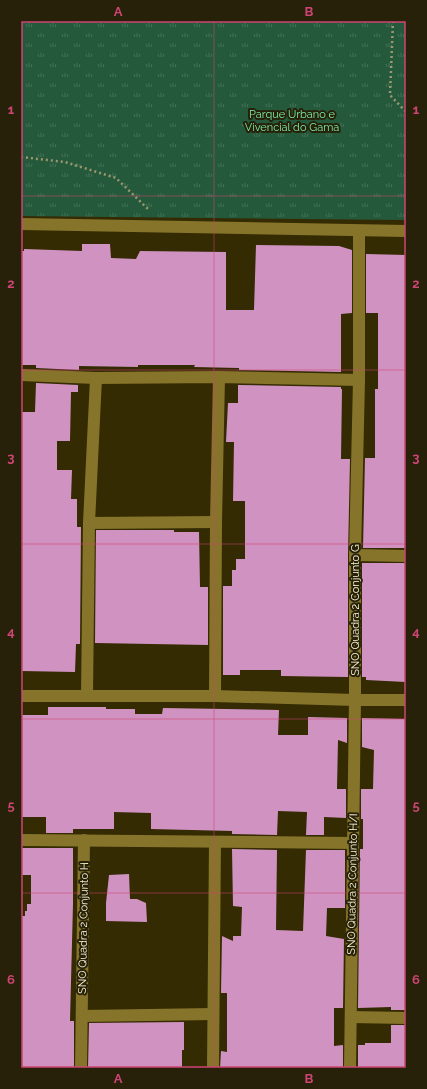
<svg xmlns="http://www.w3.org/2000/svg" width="427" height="1089" font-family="Raleway,sans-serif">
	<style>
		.park { fill: url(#park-tufts) }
		.building { fill: #d093c1 }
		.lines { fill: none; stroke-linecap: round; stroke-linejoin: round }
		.path { stroke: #9f9770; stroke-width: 2.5; stroke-dasharray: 2 3; stroke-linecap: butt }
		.minor { stroke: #86742a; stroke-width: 12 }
		.grid { fill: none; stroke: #ce4473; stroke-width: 1; stroke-opacity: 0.55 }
		.labels { text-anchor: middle; stroke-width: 4; stroke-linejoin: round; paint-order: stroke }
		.park-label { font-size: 11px; fill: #7bf0ab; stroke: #27210a }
		.street-label { font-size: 11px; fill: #fef6d2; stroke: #27210a }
		.neatline { fill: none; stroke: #ce4473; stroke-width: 1.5 }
		.grid-label { font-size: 13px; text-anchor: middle; font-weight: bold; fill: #ce4473 }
	</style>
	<defs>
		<pattern id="park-tufts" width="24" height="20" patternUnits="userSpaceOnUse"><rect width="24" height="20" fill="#245a3b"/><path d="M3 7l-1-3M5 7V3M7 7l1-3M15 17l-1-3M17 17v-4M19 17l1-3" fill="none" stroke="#457256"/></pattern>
	</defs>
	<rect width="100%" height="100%" fill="#342b02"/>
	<!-- park -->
	<polygon class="park" points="21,21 406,21 406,220 21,216"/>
	<!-- building -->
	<g class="building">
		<polygon points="82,244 110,244 111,258 136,259 140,251 226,252 226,310 254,310 256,245 339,246 352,250 352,313 341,314 341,372 239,370 239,368 194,367 195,365 138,365 138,367 79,366 79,370 36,368 36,365 21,365 21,251 24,251 24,249 82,251"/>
		<polygon points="366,254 406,255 406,548 363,548 365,458 375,458 375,389 378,389 378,313 366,313"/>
		<polygon points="36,383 78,385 78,392 71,392 70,441 57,441 57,470 72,470 71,499 77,499 77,527 81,527 80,644 76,644 75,672 21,671 21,412 35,412"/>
		<polygon points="238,385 341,387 341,389 342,389 341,459 350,459 348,555 348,677 281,676 281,670 240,670 240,675 223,675 223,586 232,586 232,570 236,570 236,559 245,559 245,501 233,501 234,442 226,442 228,403 238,403"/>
		<polygon points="96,530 174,530 174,532 199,532 200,587 208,587 208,645 95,643"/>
		<polygon points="362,563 406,563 406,682 366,680 366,677 362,677"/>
		<polygon points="48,707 106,707 106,709 135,709 135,714 162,714 163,708 279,710 278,735 308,735 308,717 347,718 347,743 338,740 337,789 346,789 346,818 324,817 324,835 306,835 307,812 278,811 277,835 232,834 232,831 151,829 151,813 114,812 114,829 73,829 73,833 46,833 46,817 21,817 21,715 48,715"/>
		<polygon points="362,718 406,719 405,1010 391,1010 391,1007 358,1008 360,849 363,849 363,819 361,819 361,789 373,789 374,750 362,747"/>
		<polygon points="21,848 73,848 73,904 70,1021 74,1021 74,1068 21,1068 21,916 25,916 25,911 27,911 27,904 31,904 31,875 21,875"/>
		<polygon points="232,849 277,850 276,930 303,931 306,850 345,850 345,908 327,908 326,936 344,939 343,1008 334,1008 334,1046 343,1045 343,1068 220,1068 221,1051 227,1052 227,993 221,993 222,936 233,941 233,936 241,936 242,907 233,906"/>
		<polygon points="129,874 130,899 137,899 146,903 147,922 106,921 106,903 109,875"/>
		<polygon points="184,1022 184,1050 182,1050 182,1068 88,1068 89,1023"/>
		<polygon points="391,1025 406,1025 406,1068 358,1068 358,1045 365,1045 365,1043 391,1043"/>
	</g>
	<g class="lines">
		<!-- path -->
		<g class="path">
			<polyline points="393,21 390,95 406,112"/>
			<polyline points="21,157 65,162 116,178 149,210"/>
		</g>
		<!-- minor -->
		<g class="minor">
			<polyline points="21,224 406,231"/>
			<polyline points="21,375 96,378 219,377 359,380"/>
			<polyline points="89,523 216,522"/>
			<polyline points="355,555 406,556"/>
			<polyline points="21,696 215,696 355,700 406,700"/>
			<polyline points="87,696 89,523 96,378"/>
			<polyline points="215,696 216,522 219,377"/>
			<polyline points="21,840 353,843"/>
			<polyline points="82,1016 213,1014"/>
			<polyline points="351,1017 406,1018"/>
			<polyline points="81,1068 84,840"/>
			<polyline points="213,1068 215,842"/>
			<polyline points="350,1068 355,700 355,555 359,380 359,231"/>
		</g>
	</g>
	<!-- grid -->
	<path class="grid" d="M214 21V1068M21 196H406M21 370H406M21 544H406M21 719H406M21 893H406"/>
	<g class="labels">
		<!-- park labels -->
		<g class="park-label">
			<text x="292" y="118">Parque Urbano e<tspan x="292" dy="13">Vivencial do Gama</tspan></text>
		</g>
		<!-- street labels -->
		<g class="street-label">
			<text transform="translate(355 610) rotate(-90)" y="4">SNO Quadra 2 Conjunto G</text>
			<text transform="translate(352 884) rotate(-89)" y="4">SNO Quadra 2 Conjunto H/I</text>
			<text transform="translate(83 928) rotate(-89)" y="4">SNO Quadra 2 Conjunto H</text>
		</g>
	</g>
	<!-- border -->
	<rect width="427" height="1089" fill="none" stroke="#27210a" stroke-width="44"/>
	<rect x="22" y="22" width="383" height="1045" class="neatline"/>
	<g class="grid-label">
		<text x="118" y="16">A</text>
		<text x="309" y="16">B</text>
		<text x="11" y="114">1</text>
		<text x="416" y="114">1</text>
		<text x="11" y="288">2</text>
		<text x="416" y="288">2</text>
		<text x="11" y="462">3</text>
		<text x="416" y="462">3</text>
		<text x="11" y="636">4</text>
		<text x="416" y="636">4</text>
		<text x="11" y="810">5</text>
		<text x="416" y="810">5</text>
		<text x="11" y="984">6</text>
		<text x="416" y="984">6</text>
		<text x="118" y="1083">A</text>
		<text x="309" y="1083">B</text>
	</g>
</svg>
